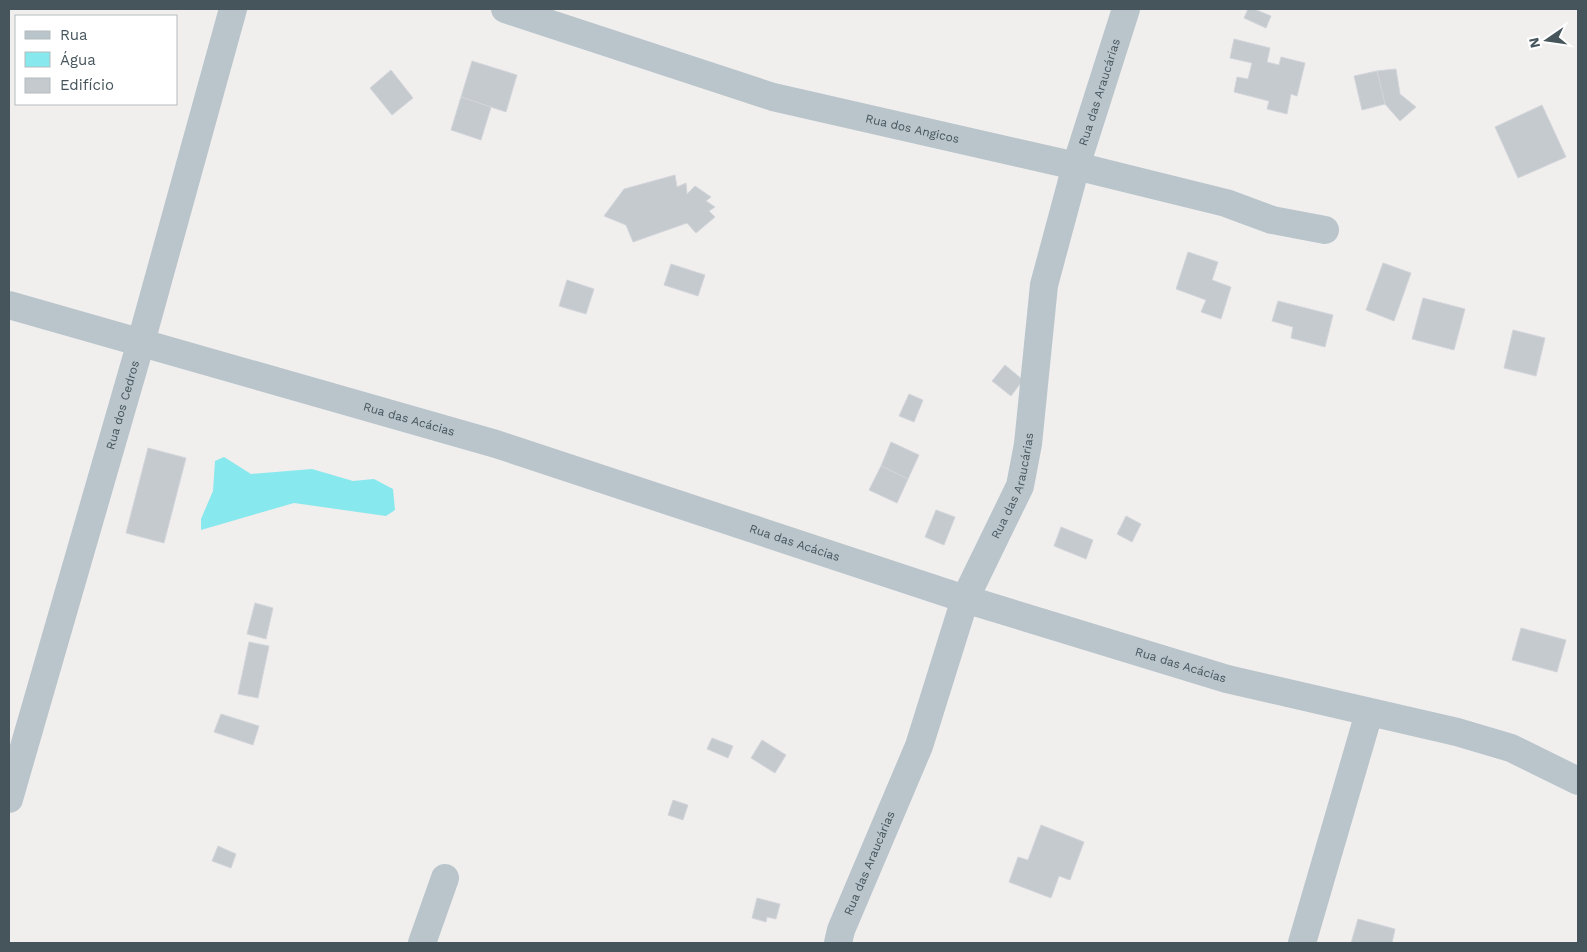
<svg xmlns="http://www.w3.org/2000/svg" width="1587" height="952" font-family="'Work Sans',sans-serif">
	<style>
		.water { fill: #87e8ed }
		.building { fill: #c5cace; stroke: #d2d5da }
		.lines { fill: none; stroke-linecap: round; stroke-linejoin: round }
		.minor { stroke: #b9c5cb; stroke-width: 28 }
		.labels { text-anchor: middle; stroke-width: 4; stroke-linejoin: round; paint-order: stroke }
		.street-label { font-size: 12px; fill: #46555c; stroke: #fff }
	</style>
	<rect width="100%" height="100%" fill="#f1eeee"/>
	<!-- water -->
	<polygon class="water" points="224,457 251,474 312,469 353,481 374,479 393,489 395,510 386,516 294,503 201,530 201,519 213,491 215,461"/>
	<!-- building -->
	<g class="building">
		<polygon points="1248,9 1254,9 1271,16 1266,28 1244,18"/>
		<polygon points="1234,39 1270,48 1267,62 1279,65 1281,57 1305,63 1297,96 1291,94 1287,114 1267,109 1269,101 1234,92 1237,77 1248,79 1252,63 1230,58"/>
		<polygon points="472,61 517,75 506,112 461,97"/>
		<polygon points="1396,69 1400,94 1416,107 1400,121 1385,104 1377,71"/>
		<polygon points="391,70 413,98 392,115 370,88"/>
		<polygon points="1377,71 1385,104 1362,110 1354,76"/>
		<polygon points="461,97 491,107 481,140 451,130"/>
		<polygon points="1542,105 1566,157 1518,178 1495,127"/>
		<polygon points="675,175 677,187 686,183 687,194 695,186 711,197 706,201 715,207 709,211 715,217 696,233 687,223 633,242 626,225 604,216 624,189"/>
		<polygon points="1188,252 1218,262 1212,280 1231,287 1221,319 1201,312 1206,300 1176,289"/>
		<polygon points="1383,263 1411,273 1394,321 1366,310"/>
		<polygon points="671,264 705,275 698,296 664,285"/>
		<polygon points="567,280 594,289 586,314 559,306"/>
		<polygon points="1423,298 1465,309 1454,350 1412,339"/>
		<polygon points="1278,301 1333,315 1325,347 1291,338 1293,327 1272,321"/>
		<polygon points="1513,330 1545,338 1536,376 1504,368"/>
		<polygon points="1005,365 1023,380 1011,396 992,381"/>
		<polygon points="909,394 923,400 914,422 899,416"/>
		<polygon points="891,442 919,455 908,479 881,466"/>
		<polygon points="148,448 186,458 164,543 126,533"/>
		<polygon points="881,466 908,479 897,503 869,490"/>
		<polygon points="936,510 955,517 944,545 925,537"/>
		<polygon points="1126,516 1141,524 1132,542 1117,534"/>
		<polygon points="1061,527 1093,540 1086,559 1054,546"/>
		<polygon points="255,603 273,608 266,639 247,634"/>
		<polygon points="1521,628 1566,640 1557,672 1512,660"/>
		<polygon points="249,642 269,646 258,698 238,694"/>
		<polygon points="221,714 259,726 253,745 214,732"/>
		<polygon points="712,738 733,746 728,758 707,749"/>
		<polygon points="762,740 786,755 775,773 751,758"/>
		<polygon points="673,800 688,805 683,820 668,815"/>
		<polygon points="1041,825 1084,842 1070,880 1059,876 1051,898 1009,882 1018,857 1028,860"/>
		<polygon points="218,846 236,854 231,868 212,861"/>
		<polygon points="757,898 780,904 776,919 767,917 766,922 752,918"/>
		<polygon points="1358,919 1395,929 1392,943 1351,943"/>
	</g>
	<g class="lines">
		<!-- minor -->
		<g class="minor">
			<path id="s1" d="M505 9 773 97 1076 166 1226 203 1272 220 1325 230"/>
			<path id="s2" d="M9 305 496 444 965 599 1227 679 1457 732 1511 748 1578 781"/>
			<path id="s3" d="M9 799 141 342 233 9"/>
			<polyline points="422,943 445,878"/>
			<path id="s4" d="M838 943 841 930 919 746 965 599 1020 486 1028 444 1044 285 1076 166 1126 9"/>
			<polyline points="1302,943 1369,713"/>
		</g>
	</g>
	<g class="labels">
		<!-- street labels -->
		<g class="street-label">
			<text dy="4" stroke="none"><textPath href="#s4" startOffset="896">Rua das Araucárias</textPath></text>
			<text dy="4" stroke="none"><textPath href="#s1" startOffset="425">Rua dos Angicos</textPath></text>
			<text dy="4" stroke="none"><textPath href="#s3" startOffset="410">Rua dos Cedros</textPath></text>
			<text dy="4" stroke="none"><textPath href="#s2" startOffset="416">Rua das Acácias</textPath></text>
			<text dy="4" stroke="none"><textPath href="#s4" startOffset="491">Rua das Araucárias</textPath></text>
			<text dy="4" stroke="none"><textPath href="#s2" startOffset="821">Rua das Acácias</textPath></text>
			<text dy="4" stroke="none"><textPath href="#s2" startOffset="1226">Rua das Acácias</textPath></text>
			<text dy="4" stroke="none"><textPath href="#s4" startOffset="86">Rua das Araucárias</textPath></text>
		</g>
	</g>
	<!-- border -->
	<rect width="1587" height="952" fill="none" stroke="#46555c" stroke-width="20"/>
	<!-- legend -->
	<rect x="15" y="15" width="162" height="90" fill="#ffffff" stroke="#b5bbbe"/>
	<rect x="25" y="31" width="25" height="8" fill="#b9c5cb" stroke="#b5bbbe"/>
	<text x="60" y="40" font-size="15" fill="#46555c">Rua</text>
	<rect x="25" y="52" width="25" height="15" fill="#87e8ed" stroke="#b5bbbe"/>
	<text x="60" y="65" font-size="15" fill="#46555c">Água</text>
	<rect x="25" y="78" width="25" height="15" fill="#c5cace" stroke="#b5bbbe"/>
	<text x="60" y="90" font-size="15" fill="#46555c">Edifício</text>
	<!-- north arrow -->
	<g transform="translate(1547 40) rotate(257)" stroke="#ffffff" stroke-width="4" paint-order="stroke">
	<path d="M0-4L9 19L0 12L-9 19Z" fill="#46555c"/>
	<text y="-8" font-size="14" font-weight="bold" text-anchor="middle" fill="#46555c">N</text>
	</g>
</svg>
